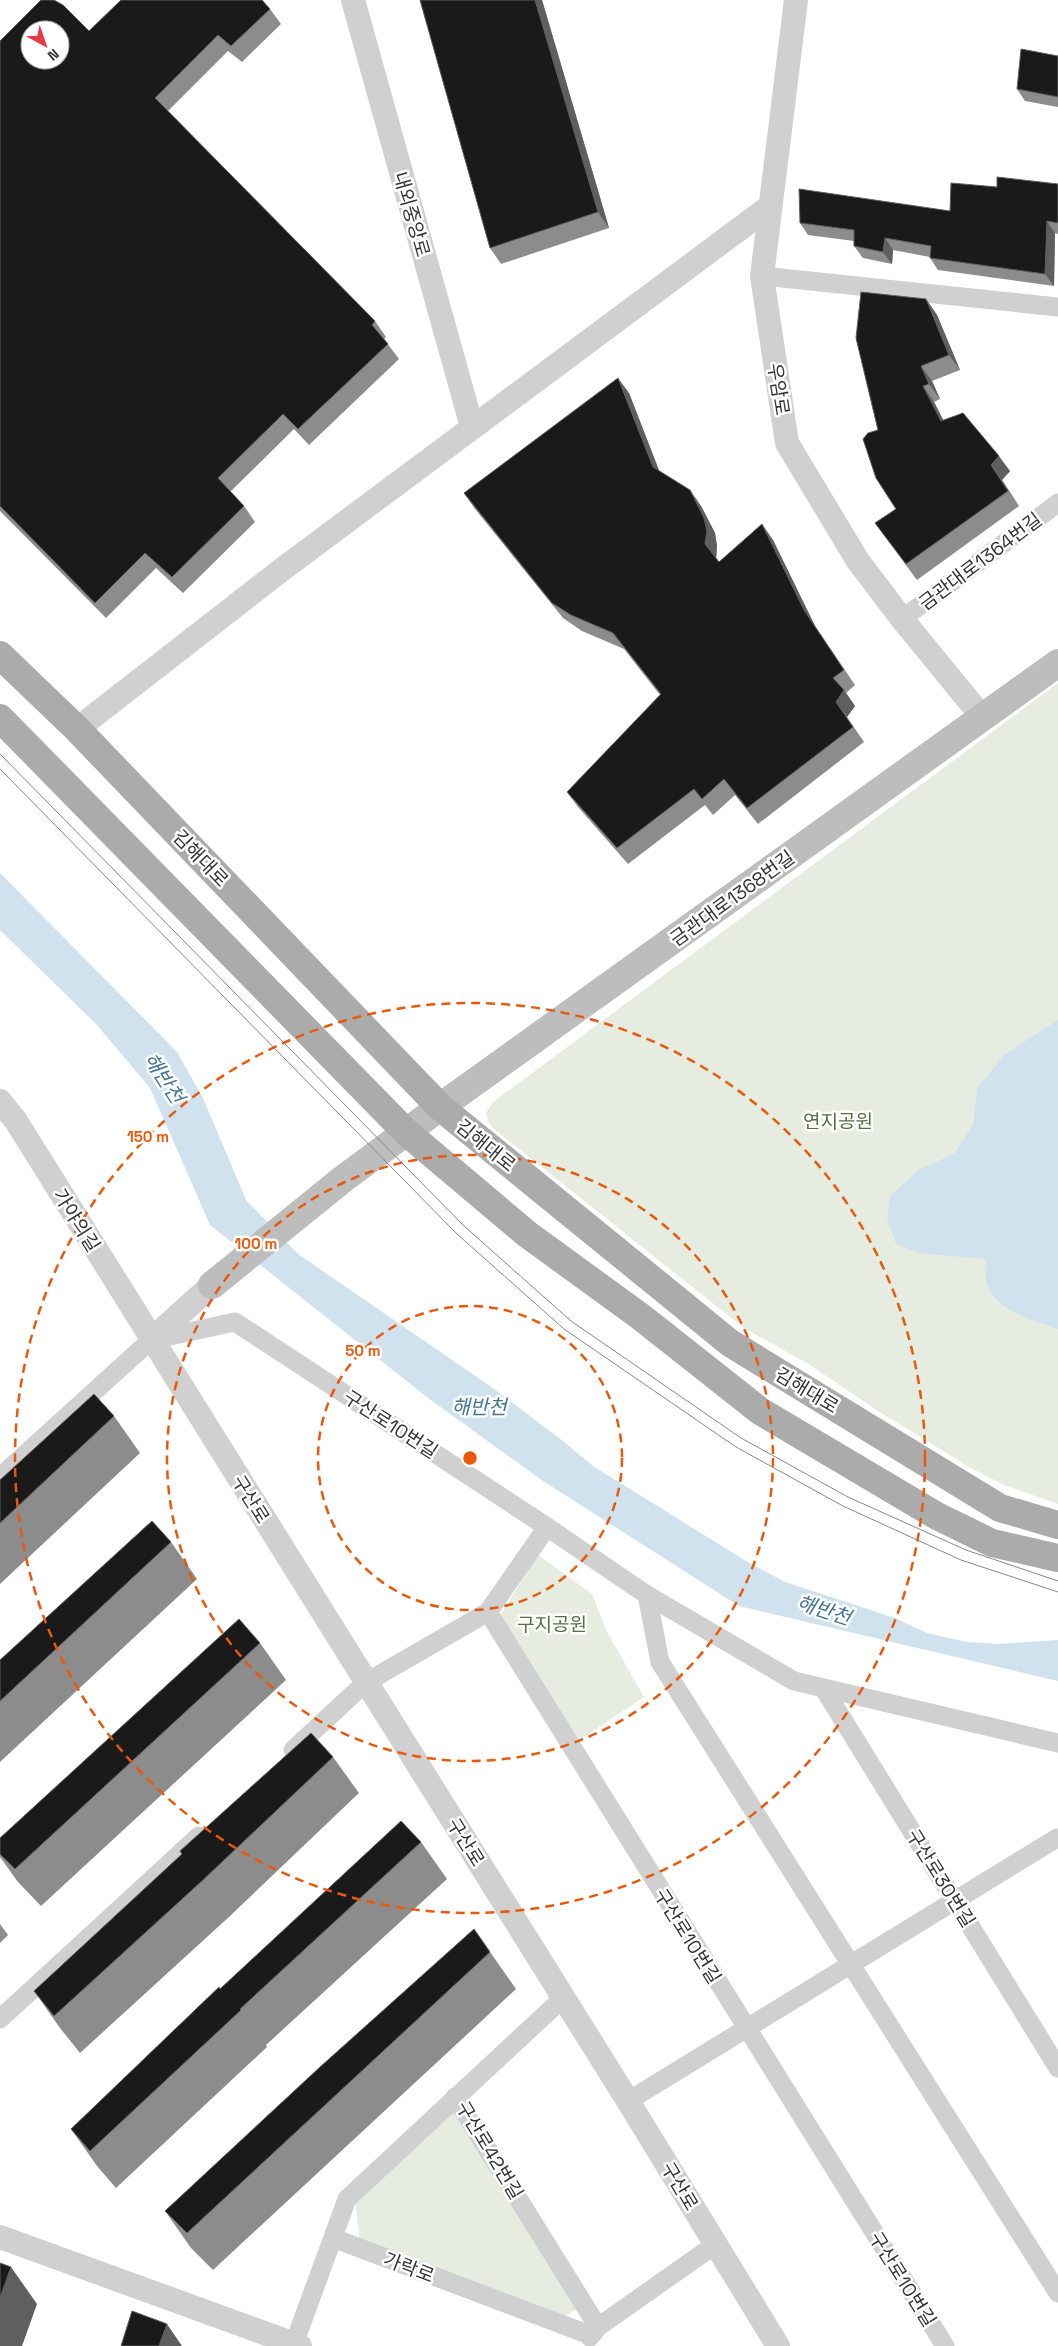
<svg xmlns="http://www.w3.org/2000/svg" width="1058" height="2346" font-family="'Space Grotesk','Noto Sans KR',sans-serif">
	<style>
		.green { fill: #e6ecdf }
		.water { fill: #cfe2ee }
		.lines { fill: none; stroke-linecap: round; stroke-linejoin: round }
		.minor { stroke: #d0d0d0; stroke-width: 19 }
		.tertiary { stroke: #d0d0d0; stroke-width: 24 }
		.secondary { stroke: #bdbdbd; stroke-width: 28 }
		.primary { stroke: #ababab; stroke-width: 28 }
		.tram { stroke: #888; stroke-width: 1 }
		.wall { fill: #8c8c8c }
		.shaded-wall { fill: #5f5f5f }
		.building { fill: #1a1a1a; stroke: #5f5f5f; fill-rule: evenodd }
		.ring { fill: none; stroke: #e8590c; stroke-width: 2.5; stroke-dasharray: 9 6 }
		.labels { text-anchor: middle; stroke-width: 5; stroke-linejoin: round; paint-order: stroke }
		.street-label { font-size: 19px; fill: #333; stroke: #fff }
		.park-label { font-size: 19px; fill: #56703f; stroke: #fff }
		.water-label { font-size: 20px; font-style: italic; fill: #3f7597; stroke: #fff }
		.centre { fill: #e8590c; stroke: #fff; stroke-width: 2.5 }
		.ring-label { font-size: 15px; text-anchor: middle; font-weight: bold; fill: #e8590c; stroke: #fff; stroke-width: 5; stroke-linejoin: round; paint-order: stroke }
	</style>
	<rect width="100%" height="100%" fill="#fff"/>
	<!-- green -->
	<g class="green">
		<polygon points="1058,683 1058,1504 1004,1485 969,1467 878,1411 810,1365 744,1328 495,1130 489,1123 486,1113 493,1102"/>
		<polygon points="538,1555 592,1594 607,1632 644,1697 578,1741 504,1640 501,1614"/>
		<polygon points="453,2109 581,2307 561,2318 360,2242 355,2200"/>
	</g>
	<!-- water -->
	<g class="water">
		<polygon points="0,873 177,1052 203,1098 246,1200 298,1254 490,1386 563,1441 593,1466 746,1561 785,1582 895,1618 927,1633 967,1642 998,1644 1058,1640 1058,1681 739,1606 543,1481 428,1398 210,1225 150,1088 96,1024 0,930"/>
		<path d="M1058 1020V1329C1034 1321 989 1309 986 1278 985 1272 986 1265 986 1259L918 1253 896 1244 887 1218 890 1196 920 1169 954 1154 973 1125 977 1089 1004 1055Z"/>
	</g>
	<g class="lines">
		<!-- minor -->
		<g class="minor">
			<polyline points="762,276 1058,307"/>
			<polyline points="902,619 1058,503"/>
			<polyline points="0,1477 151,1340 235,1322 547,1527 647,1595 794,1681 1058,1743"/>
			<polyline points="647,1595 660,1662 1058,2293"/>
			<polyline points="488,1612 945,2346"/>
			<polyline points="824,1689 1058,2068"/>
			<polyline points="293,1750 365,1683 488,1612 547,1527"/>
			<polyline points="0,2019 199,1836"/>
			<polyline points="455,2097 598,2327"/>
			<polyline points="628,2101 1057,1838"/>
			<polyline points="333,2238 590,2335"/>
			<polyline points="590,2337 598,2327 716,2244"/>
			<polyline points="294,2344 347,2199 563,1998"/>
		</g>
		<!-- tertiary -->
		<g class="tertiary">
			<polyline points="353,0 472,427"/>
			<polyline points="796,0 762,276 787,443 858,561 902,619 983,718"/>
			<polyline points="77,729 284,568 769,207"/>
			<polyline points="0,1101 16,1121 628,2101 778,2346"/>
			<polyline points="151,1340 212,1285"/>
			<polyline points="0,2237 300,2346"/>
		</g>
		<!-- secondary -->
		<polyline class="secondary" points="212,1285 343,1179 440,1107 1058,663"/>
		<!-- primary -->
		<g class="primary">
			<polyline points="0,655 77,729 440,1107 730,1343 1000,1508 1058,1525"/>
			<polyline points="0,718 406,1132 527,1234 641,1317 760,1411 937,1516 992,1543 1058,1558"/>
		</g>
		<!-- tram -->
		<g class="tram">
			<polyline points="0,754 464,1226 571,1321 741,1438 848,1497 966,1550 1058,1581"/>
			<polyline points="0,769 457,1234 564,1329 736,1447 843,1506 961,1560 1058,1592"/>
		</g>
	</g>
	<!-- wall -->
	<g class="wall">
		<polygon points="420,0 542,0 609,228 501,264 490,248"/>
		<polygon points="270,9 281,24 242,62 228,51 168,111 375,321 386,337 384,339 399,359 309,445 294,429 230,492 244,506 255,522 183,593 156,568 106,618 0,511 0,41 89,31"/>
		<polygon points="1058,56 1058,107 1025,101 1017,89"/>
		<polygon points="1058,184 1058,234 1055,233 1054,286 938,270 930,258 930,257 893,250 892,264 863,258 854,246 854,241 808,235 800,223 950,211 997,187"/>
		<polygon points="926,299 937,315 960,370 932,381 940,399 934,402 943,420 1010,471 1002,480 1019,506 917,580 875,523 896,509 878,430"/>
		<polygon points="629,393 659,471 701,506 715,533 717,546 716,559 719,562 773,540 815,626 855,685 846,693 855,706 847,717 864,742 758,824 735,795 713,815 705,805 628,864 578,807 567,792 660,695 624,649 582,631 563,618 475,509 464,493"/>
		<polygon points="114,1416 140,1453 0,1584 0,1480"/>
		<polygon points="171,1542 197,1579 0,1762 0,1660"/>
		<polygon points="260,1643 286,1680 41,1906 18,1882 0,1857 0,1838"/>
		<polygon points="333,1757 359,1793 230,1916 80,2053 60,2028 34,1991"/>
		<polygon points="421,1842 447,1879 266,2045 267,2047 116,2188 97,2166 71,2129 220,1989"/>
		<polygon points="0,1924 8,1935 0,1943"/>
		<polygon points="474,1929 516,1989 213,2270 191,2248 165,2211"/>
	</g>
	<!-- shaded-wall -->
	<g class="shaded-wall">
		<polygon points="535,0 542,0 609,228 598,212"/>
		<polygon points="1047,221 1055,233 1054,286 1045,274"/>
		<polygon points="885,238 893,250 892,264 883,252"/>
		<polygon points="926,299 937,315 960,370 949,355"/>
		<polygon points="921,366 932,381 940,399 929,384"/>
		<polygon points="618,378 629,393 664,483 653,467"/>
		<polygon points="923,386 934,402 952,437 941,421"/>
		<polygon points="999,456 1010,471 1002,480 1019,506 991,465"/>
		<polygon points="690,490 701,506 715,533 717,546 716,560 705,544"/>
		<polygon points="762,524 773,540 815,626 855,685 804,610"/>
		<polygon points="844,690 855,706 847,717 836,702"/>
		<polygon points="11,2267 37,2304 22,2346 0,2346 0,2298"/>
		<polygon points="167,2324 182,2346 159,2346"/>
	</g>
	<!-- building -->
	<g class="building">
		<path d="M41 0H54L63 5 89 31 121 0H262L270 9 231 46 218 35 155 98 375 321 372 325 388 344 298 429 283 414 218 478 244 506 172 577 145 553 95 603 0 506V41ZM30 30H60V60H30Z"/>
		<polygon points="420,0 535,0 598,212 490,248"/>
		<polygon points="1021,49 1058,56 1058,97 1017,89"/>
		<polygon points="997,177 1058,184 1058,223 1047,221 1045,274 930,258 931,246 885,238 883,252 854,246 854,230 800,223 799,189 950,211 951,183 997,187"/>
		<polygon points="861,292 926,299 949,355 921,366 929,384 923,386 941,421 963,413 999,456 991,465 1008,491 906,564 875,523 896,509 876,478 863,439 868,433 878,430 856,338"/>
		<polygon points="618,378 653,467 690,490 704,518 707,531 705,544 719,562 762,524 804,610 844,670 833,678 844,690 836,702 853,727 747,808 724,779 702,799 694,789 617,848 567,792 661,694 613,633 571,615 552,603 464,493"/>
		<polygon points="94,1394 114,1416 0,1523 0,1480"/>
		<polygon points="152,1521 171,1542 0,1701 0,1660"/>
		<polygon points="239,1619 260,1643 15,1869 0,1854 0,1838"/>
		<polygon points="311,1733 333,1757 204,1879 54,2016 34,1991 182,1854 180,1851"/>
		<polygon points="401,1821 421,1842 240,2009 241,2010 90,2151 71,2129 219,1987 220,1989"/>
		<polygon points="474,1929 490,1952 187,2233 165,2211 320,2067"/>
		<polygon points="0,2263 11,2267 0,2298"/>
		<polygon points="132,2311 167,2324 159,2346 121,2346"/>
	</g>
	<!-- distance rings -->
	<g class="ring">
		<circle cx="470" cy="1458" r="152"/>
		<circle cx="470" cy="1458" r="303"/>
		<circle cx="470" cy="1458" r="455"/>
	</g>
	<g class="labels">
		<!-- street labels -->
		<g class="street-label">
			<text transform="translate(412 214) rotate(74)" y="7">내외중앙로</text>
			<text transform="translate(779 389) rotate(81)" y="7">우암로</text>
			<text transform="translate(980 561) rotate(-37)" y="7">금관대로1364번길</text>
			<text transform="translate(201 858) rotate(46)" y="7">김해대로</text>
			<text transform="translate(732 898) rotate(-36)" y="7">금관대로1368번길</text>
			<text transform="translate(486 1145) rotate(39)" y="7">김해대로</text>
			<text transform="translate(77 1220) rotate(58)" y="7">가야의길</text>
			<text transform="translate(807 1390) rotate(31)" y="7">김해대로</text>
			<text transform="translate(391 1424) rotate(33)" y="7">구산로10번길</text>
			<text transform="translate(251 1499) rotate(58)" y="7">구산로</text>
			<text transform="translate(466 1842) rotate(58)" y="7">구산로</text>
			<text transform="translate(941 1878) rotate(58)" y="7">구산로30번길</text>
			<text transform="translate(688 1936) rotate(58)" y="7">구산로10번길</text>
			<text transform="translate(490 2150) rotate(59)" y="7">구산로42번길</text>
			<text transform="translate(680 2186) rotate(59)" y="7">구산로</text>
			<text transform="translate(409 2267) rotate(21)" y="7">가락로</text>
			<text transform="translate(903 2279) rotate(58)" y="7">구산로10번길</text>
		</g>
		<!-- park labels -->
		<g class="park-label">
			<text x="838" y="1128">연지공원</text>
			<text x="552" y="1631">구지공원</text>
		</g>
		<!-- water labels -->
		<g class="water-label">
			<text transform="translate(164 1078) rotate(57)" y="7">해반천</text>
			<text x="479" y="1414">해반천</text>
			<text transform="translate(824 1610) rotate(18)" y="7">해반천</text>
		</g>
	</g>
	<circle cx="470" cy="1458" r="8" class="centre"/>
	<g class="ring-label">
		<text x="148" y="1142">150 m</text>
		<text x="256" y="1249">100 m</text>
		<text x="363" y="1356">50 m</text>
	</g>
	<!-- north arrow -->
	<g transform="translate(45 45) rotate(140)"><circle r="24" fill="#ffffff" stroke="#adadad"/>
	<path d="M0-4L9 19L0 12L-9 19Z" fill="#e63946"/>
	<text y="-8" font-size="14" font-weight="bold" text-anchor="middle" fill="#333333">N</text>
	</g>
</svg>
